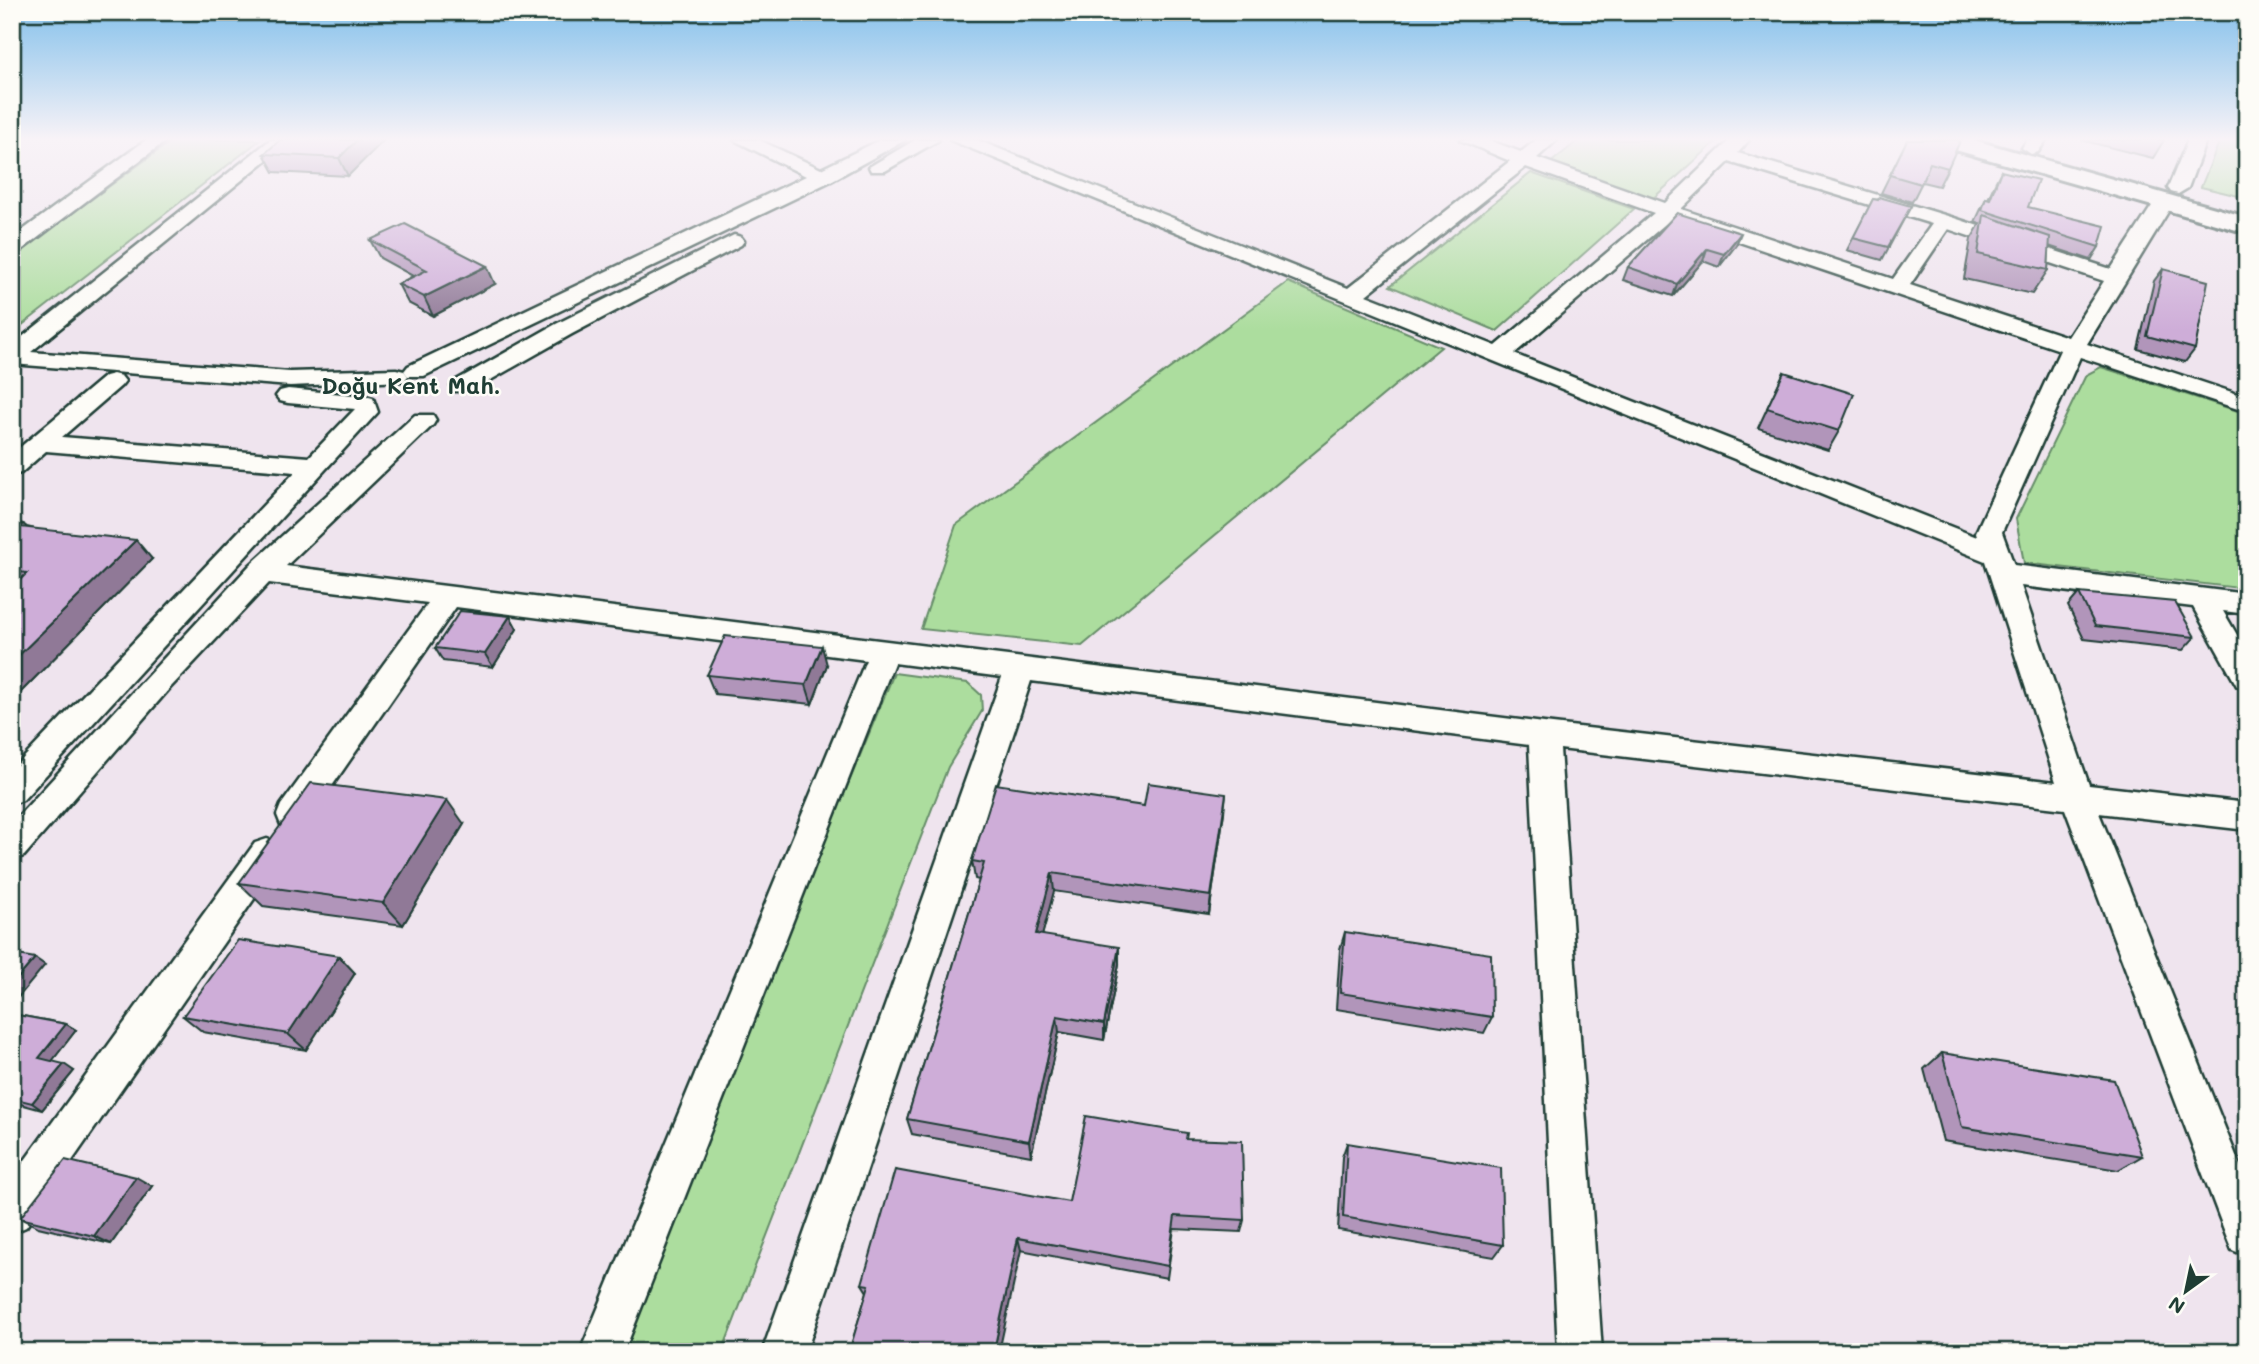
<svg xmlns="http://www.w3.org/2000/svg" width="2259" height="1364" font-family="Mali,sans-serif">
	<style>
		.green { fill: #acdd9e; stroke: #668d69; stroke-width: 2 }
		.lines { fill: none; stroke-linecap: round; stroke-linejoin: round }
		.minor-casing { stroke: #1f3d34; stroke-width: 5 }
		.major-casing { stroke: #1f3d34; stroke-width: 6 }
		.minor { fill: #fdfcf7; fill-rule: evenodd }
		.major { fill: #fdfcf7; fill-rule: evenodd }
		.wall { fill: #b195ba; stroke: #1f3d34; stroke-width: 2 }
		.shaded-wall { fill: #907997; stroke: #1f3d34; stroke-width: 2 }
		.building { fill: #ceadd8; stroke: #1f3d34; stroke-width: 2 }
		.labels { text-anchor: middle; stroke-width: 5; stroke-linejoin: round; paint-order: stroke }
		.far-district-label { font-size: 23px; font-weight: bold; fill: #1f3d34; stroke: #fdfcf7 }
	</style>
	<rect width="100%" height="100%" fill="#efe4ee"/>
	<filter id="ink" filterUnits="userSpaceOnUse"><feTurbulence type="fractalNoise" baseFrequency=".0143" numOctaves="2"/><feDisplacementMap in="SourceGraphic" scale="14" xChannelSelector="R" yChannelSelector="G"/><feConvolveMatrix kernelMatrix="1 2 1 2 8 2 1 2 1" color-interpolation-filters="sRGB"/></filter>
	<g filter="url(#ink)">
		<!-- green -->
		<g class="green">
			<polygon points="173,140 260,140 12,333 12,257"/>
			<polygon points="1579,140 1718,140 1650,201 1549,164"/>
			<polygon points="2220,140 2247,140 2247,198 2201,187"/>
			<polygon points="1531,173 1634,209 1497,331 1390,286"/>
			<polygon points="1288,282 1441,347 1082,646 921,629 956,525"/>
			<polygon points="2101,367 2247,414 2247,589 2024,563 2016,519 2086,375"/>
			<polygon points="894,673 968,683 981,695 982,711 948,767 722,1352 648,1352 616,1347"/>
		</g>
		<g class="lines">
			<defs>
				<g id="minor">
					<polygon points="146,140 167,140 19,252 12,254 12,238"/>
					<polygon points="270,140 291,140 31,352 290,372 396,369 404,371 408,376 404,381 290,386 12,364 12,345"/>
					<polygon points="734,140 759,140 821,169 880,140 905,140 831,181 424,376 408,376 404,371 408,366 806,176"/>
					<polygon points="915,140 939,140 885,171 871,171 869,167"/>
					<path d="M950 140H977L1348 288 1510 161 1460 140H1488L1521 152 1536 140H1557L1537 158 1665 203 1730 140H1749L1738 153 1951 217 2111 269 2157 198H2171L2174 202 2087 344 2247 397V412L2080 357 2002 532 2014 565 2247 594V614L2223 611 2247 652V689L2237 686 2193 607 2021 586 2089 785 2247 803V830L2099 813 2247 1183V1256L2232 1250 2226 1235 2065 809 1560 749 1602 1352H1558L1529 745 1031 681 806 1352H762L1002 677 894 663 624 1352H580L866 660 456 607 305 825 293 828 281 825 277 815 281 805 428 603 269 583 170 688 24 856 12 860V823L250 565 415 415H433L436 420 433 425 286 566 1544 723 2056 782 1985 561ZM1729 162 1932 224 1893 279 1681 209ZM1526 167 1654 213 1496 346 1366 295ZM1671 219 2060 350 1976 532 1977 537 1514 354ZM1948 229 2104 281 2068 337 1910 285Z"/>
					<polygon points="2027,140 2046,140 2038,152 2031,154 2022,148"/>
					<polygon points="2188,140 2206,140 2188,188 2178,194 2171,192 2168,188"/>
					<polygon points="734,235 741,237 744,241 741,245 572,334 471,391 455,391 451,386 455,381 556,324"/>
					<polygon points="113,374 121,376 125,381 121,386 62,437 309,457 355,409 288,403 280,401 276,396 280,391 288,389 365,396 373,398 378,412 23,800 12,804 12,770 295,472 46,451 21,473 12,475 12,454 105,376"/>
					<polygon points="267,839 279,843 284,853 279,863 26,1227 12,1233 12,1178 255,843"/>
				</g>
				<polygon id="major" points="1934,140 1974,140 2247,217 2247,233 1938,145"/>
			</defs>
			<!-- minor casing -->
			<use href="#minor" class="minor-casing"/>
			<!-- major casing -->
			<use href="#major" class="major-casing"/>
			<!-- minor -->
			<use href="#minor" class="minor"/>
			<!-- major -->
			<use href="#major" class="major"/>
		</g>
		<!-- wall -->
		<g class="wall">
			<polygon points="384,140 348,176 274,172 264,154"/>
			<polygon points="1907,140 1948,168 1939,186 1922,182 1912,202 1881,193"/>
			<polygon points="2081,140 2164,140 2153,158"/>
			<polygon points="2001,171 2028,207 2099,247 2091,260 2049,246 2048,270 2032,294 1964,279 1971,239 1980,224 1975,222 1986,198 1988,199 1995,183"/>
			<polygon points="1873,199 1911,206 1882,260 1847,250"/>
			<polygon points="1677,213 1736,245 1719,267 1703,261 1673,296 1623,280 1628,267"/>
			<polygon points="370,240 495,284 433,316 408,303 398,284 413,276 380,258"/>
			<polygon points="2163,269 2195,349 2185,362 2138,349 2154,281"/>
			<polygon points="1784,372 1839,431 1828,450 1758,428"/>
			<polygon points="12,522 23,524 27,527 152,559 12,701"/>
			<polygon points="2079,593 2195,637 2183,650 2084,639 2068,606"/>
			<polygon points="510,616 517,629 493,667 443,661 435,648"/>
			<polygon points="827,665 812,704 715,694 707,675"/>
			<polygon points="1144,806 1224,812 1209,914 1054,891 1042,935 1119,964 1104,1040 1059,1032 1031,1156 912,1134 907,1119 979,880 975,879 972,861"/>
			<polygon points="464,824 403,925 263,906 239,883"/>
			<polygon points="1345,932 1492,1017 1484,1033 1336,1009 1340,949"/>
			<polygon points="339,956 355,973 306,1050 203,1032 183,1016"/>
			<polygon points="12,1014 66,1024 76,1030 52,1061 74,1071 42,1110 13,1102 12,1103"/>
			<polygon points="1942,1053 2142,1156 2118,1170 1943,1141 1924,1069"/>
			<polygon points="1186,1139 1244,1220 1241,1232 1174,1229 1167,1278 1021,1250 849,1352 867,1292 862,1284 1069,1202"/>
			<polygon points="1347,1143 1503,1245 1494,1257 1338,1230 1342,1157"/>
			<polygon points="152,1186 111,1244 38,1227 20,1218"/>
		</g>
		<!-- shaded-wall -->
		<g class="shaded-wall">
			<polygon points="357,140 384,140 348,176 339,158"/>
			<polygon points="1741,233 1736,245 1719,267 1724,254"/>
			<polygon points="1707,249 1703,261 1673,296 1677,284"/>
			<polygon points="487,266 495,284 433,316 424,297"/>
			<polygon points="136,540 152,559 12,701 12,662"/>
			<polygon points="510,616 517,629 493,667 485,654"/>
			<polygon points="822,646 827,665 812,704 806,685"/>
			<polygon points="1226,794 1224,812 1209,914 1211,896"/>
			<polygon points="447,800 464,824 403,925 383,903"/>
			<polygon points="1052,873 1054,891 1038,951 1036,934"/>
			<polygon points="1119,947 1119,964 1104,1040 1104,1024"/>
			<polygon points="339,956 355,973 306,1050 288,1034"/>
			<polygon points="35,958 45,965 12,1005 12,985"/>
			<polygon points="1057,1016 1059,1032 1031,1156 1029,1141"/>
			<polygon points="66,1024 76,1030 49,1065 39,1058"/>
			<polygon points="64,1064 74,1071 42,1110 32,1103"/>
			<polygon points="136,1177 152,1186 111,1244 94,1236"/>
			<polygon points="1018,1238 1021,1250 999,1352 994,1350"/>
		</g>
		<!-- building -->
		<g class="building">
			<polygon points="280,140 357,140 339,158 264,154"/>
			<polygon points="1907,140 1957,140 1960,141 1948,168 1930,163 1921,184 1890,175"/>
			<polygon points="2001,171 2038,180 2028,207 2105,226 2099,247 1982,210 1986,198 1990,199"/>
			<polygon points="1879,197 1911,206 1888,247 1853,238 1873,199 1878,200"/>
			<polygon points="1677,213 1741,233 1724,254 1707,249 1677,284 1628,267"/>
			<polygon points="1984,215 2050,237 2048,270 1978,254"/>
			<polygon points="405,224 487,266 424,297 398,284 427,270 370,240"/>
			<polygon points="2163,269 2208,281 2195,349 2147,336"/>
			<polygon points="1784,372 1854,394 1839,431 1767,408"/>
			<polygon points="12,522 23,524 20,527 136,540 12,662 12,588 27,573 12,571"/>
			<polygon points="2079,593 2175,602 2195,637 2095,626"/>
			<polygon points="460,611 510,616 485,654 435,648"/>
			<polygon points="725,636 822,646 806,685 707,675"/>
			<polygon points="311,783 447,800 383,903 239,883"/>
			<polygon points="1148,783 1226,794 1211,896 1052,873 1036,934 1119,947 1104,1024 1057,1016 1029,1141 907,1119 984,863 972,861 996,784 1144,806"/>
			<polygon points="1345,932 1491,954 1492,1017 1340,993"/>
			<polygon points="238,940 339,956 288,1034 183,1016"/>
			<polygon points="12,954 35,958 12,985"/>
			<polygon points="12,1014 66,1024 39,1058 64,1064 32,1103 12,1098"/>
			<polygon points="1942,1053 2114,1080 2142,1156 1962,1127"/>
			<polygon points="1086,1116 1187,1133 1186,1139 1242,1141 1244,1220 1175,1216 1168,1266 1018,1238 994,1350 1002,1352 849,1352 869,1285 862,1284 895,1170 1069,1202"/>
			<polygon points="1347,1143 1501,1168 1503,1245 1343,1217"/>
			<polygon points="65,1160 136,1177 94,1236 20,1218"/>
		</g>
	</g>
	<!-- sky -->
	<linearGradient id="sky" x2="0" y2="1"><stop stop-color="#83c0eb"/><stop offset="0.42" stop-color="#f8f3f7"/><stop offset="1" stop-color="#f8f3f7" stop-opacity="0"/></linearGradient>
	<rect width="2259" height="331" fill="url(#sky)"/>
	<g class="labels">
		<!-- far-district labels -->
		<g class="far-district-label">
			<text x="411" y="394">Doğu Kent Mah.</text>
		</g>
	</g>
	<!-- margin -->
	<rect width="2259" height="1364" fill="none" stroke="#fdfcf7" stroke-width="42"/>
	<rect x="21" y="21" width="2217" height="1322" fill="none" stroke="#1f3d34" stroke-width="2.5" filter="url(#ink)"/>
	<!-- north arrow -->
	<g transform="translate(2186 1291) rotate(213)" stroke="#fdfcf7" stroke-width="5" paint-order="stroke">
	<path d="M0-5L12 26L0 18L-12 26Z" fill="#1f3d34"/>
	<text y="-10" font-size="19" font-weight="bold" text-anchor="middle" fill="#1f3d34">N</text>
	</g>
</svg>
